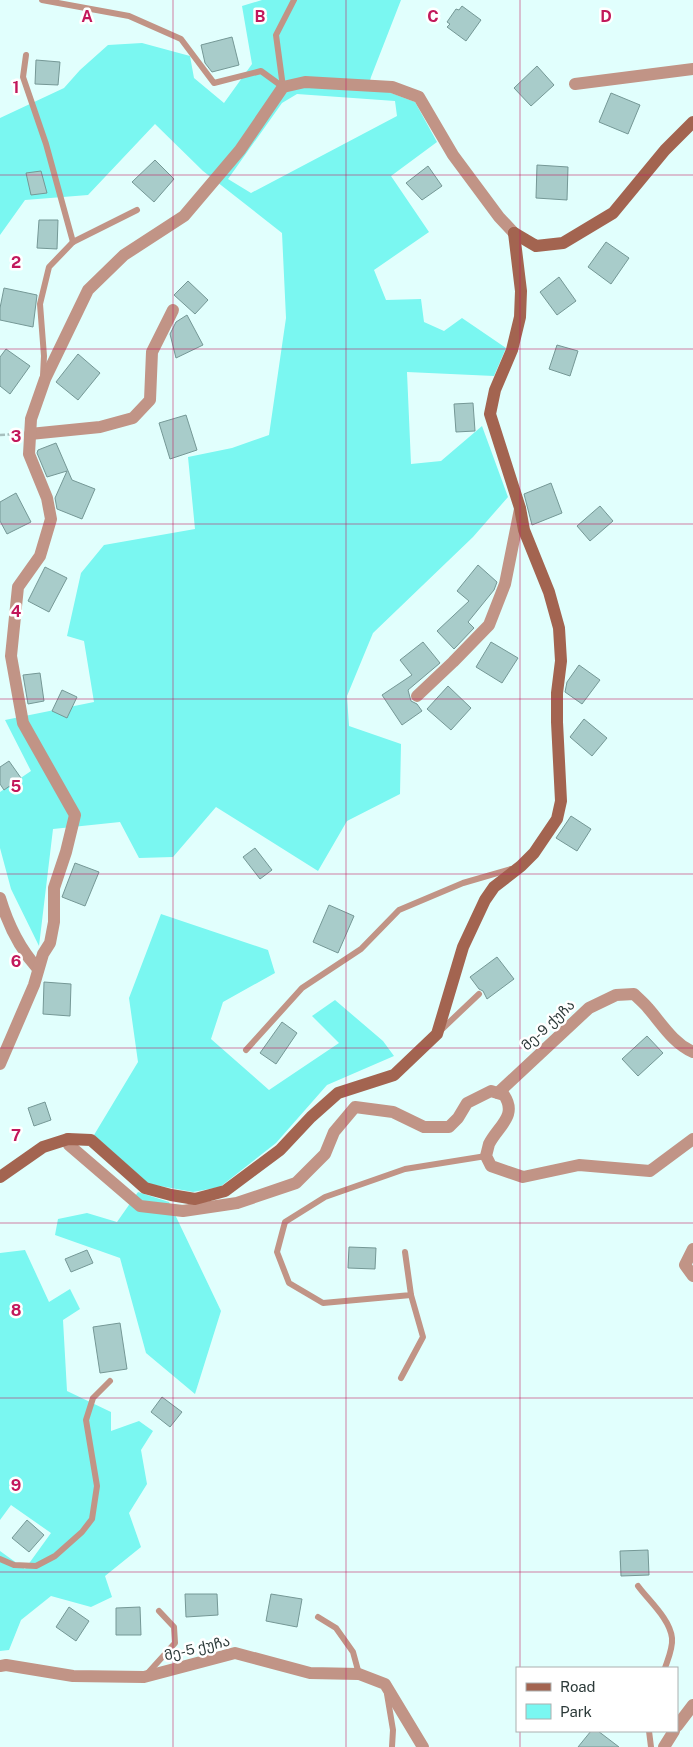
<svg xmlns="http://www.w3.org/2000/svg" width="693" height="1747" font-family="'Public Sans','Noto Sans Georgian',sans-serif">
	<style>
		.green { fill: #7af7f1; fill-rule: evenodd }
		.building { fill: #a8ccca; stroke: #759896 }
		.lines { fill: none; stroke-linecap: round; stroke-linejoin: round }
		.path { stroke: #a6bfbe; stroke-width: 2.5; stroke-dasharray: 5 2.5; stroke-linecap: butt }
		.lane { stroke: #c19486; stroke-width: 6 }
		.street { stroke: #c19486; stroke-width: 12 }
		.secondary { stroke: #a36450; stroke-width: 12 }
		.grid { fill: none; stroke: #c2185b; stroke-width: 1; stroke-opacity: 0.55 }
		.labels { text-anchor: middle; stroke-width: 5; stroke-linejoin: round; paint-order: stroke }
		.street-label { font-size: 14px; fill: #2c3a39; stroke: #fff }
		.grid-label { font-size: 16px; text-anchor: middle; font-weight: bold; fill: #c2185b; stroke: #fff; stroke-width: 5; stroke-linejoin: round; paint-order: stroke }
	</style>
	<rect width="100%" height="100%" fill="#e1fffd"/>
	<!-- green -->
	<g class="green">
		<path d="M262 0H401L371 77 367 91 383 90 415 102 437 142 391 176 429 232 374 270 386 300 421 299 424 322 444 331 462 318 506 348 494 376 407 372 411 464 441 461 482 426 508 497 473 537 373 633 347 696 349 726 401 744 400 794 347 821 318 871 216 807 173 857 139 858 120 822 53 829 39 946 11 889 0 848V792L31 771 5 720 94 702 84 641 67 636 81 573 104 545 195 529 188 457 232 448 269 435 286 318 282 233 203 171 155 124 88 195 25 200 0 235V118L64 88 80 70 108 45 142 43 190 56 194 78 224 103 252 64 242 6ZM297 94 395 101 397 116 251 193 228 179 282 103Z"/>
		<polygon points="161,914 268,950 275,973 223,1002 211,1039 269,1090 339,1043 312,1016 335,1000 383,1041 394,1056 327,1085 276,1143 220,1187 193,1192 149,1184 94,1135 138,1062 129,998"/>
		<polygon points="138,1192 169,1202 221,1311 195,1394 146,1353 120,1258 55,1235 58,1219 87,1213 117,1222"/>
		<polygon points="25,1250 49,1302 70,1289 80,1309 63,1320 67,1391 111,1412 111,1431 139,1421 153,1431 141,1450 147,1484 129,1513 141,1547 105,1576 112,1597 91,1607 51,1596 21,1620 9,1650 0,1651 0,1551 25,1569 51,1533 11,1505 0,1520 0,1253"/>
	</g>
	<!-- building -->
	<g class="building">
		<polygon points="462,6 481,20 466,41 447,27 450,24 447,22 456,9 459,10"/>
		<polygon points="232,37 239,65 212,72 205,63 201,45"/>
		<polygon points="36,60 60,62 58,85 35,84"/>
		<polygon points="537,66 554,85 531,106 514,88"/>
		<polygon points="611,93 640,105 628,134 599,122"/>
		<polygon points="155,160 174,179 154,202 132,182"/>
		<polygon points="537,165 568,167 567,200 536,198"/>
		<polygon points="428,166 442,186 422,200 406,183"/>
		<polygon points="41,171 47,193 31,195 26,173"/>
		<polygon points="39,220 58,220 57,249 37,248"/>
		<polygon points="606,242 629,258 611,284 588,267"/>
		<polygon points="559,277 576,301 557,315 540,292"/>
		<polygon points="188,281 208,300 195,314 174,295"/>
		<polygon points="4,288 37,295 33,327 0,320 0,308"/>
		<polygon points="187,315 203,345 176,358 170,334 176,322"/>
		<polygon points="557,345 578,351 570,376 549,369"/>
		<polygon points="6,349 30,366 10,394 0,386 0,357"/>
		<polygon points="78,354 100,373 78,400 56,382"/>
		<polygon points="473,403 475,431 456,432 454,404"/>
		<polygon points="186,415 197,450 170,459 159,423"/>
		<polygon points="56,443 72,480 95,489 82,519 57,509 55,498 67,471 47,477 37,453 38,450"/>
		<polygon points="551,483 562,513 532,525 524,494"/>
		<polygon points="16,493 31,522 7,534 0,521 0,502"/>
		<polygon points="600,506 613,521 590,541 577,526"/>
		<polygon points="478,565 497,582 494,590 468,622 474,628 454,649 437,631 469,601 457,591"/>
		<polygon points="45,567 67,578 49,612 28,601"/>
		<polygon points="423,642 440,663 408,690 411,701 417,704 422,711 402,725 382,695 412,675 400,660"/>
		<polygon points="491,642 518,658 502,683 476,667"/>
		<polygon points="579,665 600,680 582,704 565,692 567,682"/>
		<polygon points="40,673 44,701 28,704 23,675"/>
		<polygon points="448,686 471,708 451,730 427,709"/>
		<polygon points="62,690 77,697 67,718 52,711"/>
		<polygon points="584,719 607,738 592,756 570,737"/>
		<polygon points="9,761 21,778 4,790 0,784 0,767"/>
		<polygon points="571,816 591,829 577,851 556,838"/>
		<polygon points="255,848 272,870 260,879 243,857"/>
		<polygon points="75,863 99,872 85,906 62,897"/>
		<polygon points="329,905 354,916 338,953 313,942"/>
		<polygon points="497,957 514,979 487,999 483,991 479,989 470,977"/>
		<polygon points="44,982 71,984 70,1016 43,1014"/>
		<polygon points="282,1022 297,1033 276,1064 260,1053"/>
		<polygon points="647,1036 663,1053 638,1076 622,1059"/>
		<polygon points="45,1102 51,1120 34,1126 28,1108"/>
		<polygon points="349,1247 376,1248 375,1269 348,1268"/>
		<polygon points="87,1250 93,1263 71,1272 65,1259"/>
		<polygon points="120,1323 127,1369 100,1373 93,1327"/>
		<polygon points="162,1397 182,1412 170,1427 151,1412"/>
		<polygon points="27,1520 44,1535 29,1552 12,1538"/>
		<polygon points="648,1550 649,1575 621,1576 620,1551"/>
		<polygon points="185,1594 217,1594 218,1615 186,1617"/>
		<polygon points="271,1594 302,1599 297,1627 266,1621"/>
		<polygon points="69,1607 89,1621 76,1641 56,1627"/>
		<polygon points="140,1607 141,1635 116,1635 116,1608"/>
		<polygon points="591,1731 598,1731 619,1747 578,1747"/>
	</g>
	<g class="lines">
		<!-- path -->
		<polyline class="path" points="0,435 19,434"/>
		<!-- lane -->
		<g class="lane">
			<polyline points="42,0 129,16 181,39 214,83 261,71 283,87"/>
			<polyline points="26,55 23,77 46,144 73,242"/>
			<polyline points="283,87 276,35 294,0"/>
			<polyline points="43,376 44,356 40,304 49,267 73,242 137,210"/>
			<polyline points="440,1031 479,994"/>
			<polyline points="246,1050 302,988 361,949 399,910 463,883 511,869"/>
			<polyline points="405,1252 411,1295 323,1303 289,1283 277,1252 285,1222 325,1197 405,1169 486,1156"/>
			<polyline points="401,1378 423,1337 411,1295"/>
			<polyline points="0,1559 14,1565 36,1566 55,1556 82,1532 92,1519 97,1486 86,1420 93,1398 110,1381"/>
			<path d="M638 1586C649 1601 670 1619 672 1638 673 1648 668 1659 665 1668"/>
			<polyline points="318,1617 336,1628 353,1652 359,1674"/>
			<polyline points="147,1674 175,1643 174,1627 159,1611"/>
			<polyline points="387,1694 393,1730 392,1747"/>
			<polyline points="649,1731 651,1747"/>
		</g>
		<!-- street -->
		<g class="street">
			<polyline points="575,84 693,69"/>
			<polyline points="30,434 100,427 133,418 150,400 152,352 173,310"/>
			<polyline points="417,696 453,662 489,625 505,584 520,509"/>
			<path d="M0 898C8 925 20 949 38 969"/>
			<polyline points="0,1064 34,985 43,954 50,943 54,922 54,888 66,852 75,815 23,723 11,656 18,587 40,556 51,519 47,498 29,454 31,419 45,379 88,290 124,255 184,216 240,150 283,87 305,82 392,87 419,97 453,155 499,217 514,233"/>
			<path d="M498 1093 589 1008 616 995 634 994C639 999 644 1003 648 1008 662 1024 673 1043 693 1052"/>
			<path d="M68 1139 69 1145 140 1206 183 1211 237 1203 296 1183 325 1154 334 1132 355 1107 393 1112 424 1127H449L458 1118 467 1103 491 1091 504 1095C518 1116 498 1126 489 1144 488 1148 487 1152 486 1156L491 1166 523 1177 579 1165 650 1171 693 1139"/>
			<polyline points="693,1249 685,1265 693,1276"/>
			<polyline points="0,1666 6,1665 73,1676 144,1677 235,1653 310,1673 359,1674 385,1684 423,1747"/>
			<polyline points="677,1726 693,1705"/>
			<polyline points="664,1747 674,1731"/>
		</g>
		<!-- secondary -->
		<g class="secondary">
			<polyline points="514,233 536,246 563,243 613,213 665,150 693,122"/>
			<polyline points="0,1177 43,1147 68,1139 91,1140 145,1188 171,1195 195,1199 225,1191 280,1150 311,1117 338,1093 394,1075 437,1034 463,947 485,900 494,887 521,866 534,853 557,819 561,801 557,722 557,693 561,661 559,628 549,592 524,530 520,508 490,414 495,390 512,350 520,317 521,291 514,233"/>
		</g>
	</g>
	<!-- grid -->
	<path class="grid" d="M173 0V1747M346 0V1747M520 0V1668M0 175H693M0 349H693M0 524H693M0 699H693M0 874H693M0 1048H693M0 1223H693M0 1398H693M0 1572H693M520 1731V1747"/>
	<g class="labels">
		<!-- street labels -->
		<g class="street-label">
			<text transform="translate(548 1025) rotate(-43)" y="5">მე-9 ქუჩა</text>
			<text transform="translate(197 1648) rotate(-13)" y="5">მე-5 ქუჩა</text>
		</g>
	</g>
	<g class="grid-label">
		<text x="87" y="22">A</text>
		<text x="260" y="22">B</text>
		<text x="433" y="22">C</text>
		<text x="606" y="22">D</text>
		<text x="16" y="93">1</text>
		<text x="16" y="268">2</text>
		<text x="16" y="442">3</text>
		<text x="16" y="617">4</text>
		<text x="16" y="792">5</text>
		<text x="16" y="967">6</text>
		<text x="16" y="1141">7</text>
		<text x="16" y="1316">8</text>
		<text x="16" y="1491">9</text>
	</g>
	<!-- legend -->
	<rect x="516" y="1667" width="162" height="65" fill="#ffffff" stroke="#abb0b0"/>
	<rect x="526" y="1683" width="25" height="8" fill="#a36450" stroke="#abb0b0"/>
	<text x="560" y="1692" font-size="15" fill="#2c3a39">Road</text>
	<rect x="526" y="1704" width="25" height="15" fill="#7af7f1" stroke="#abb0b0"/>
	<text x="560" y="1717" font-size="15" fill="#2c3a39">Park</text>
</svg>
